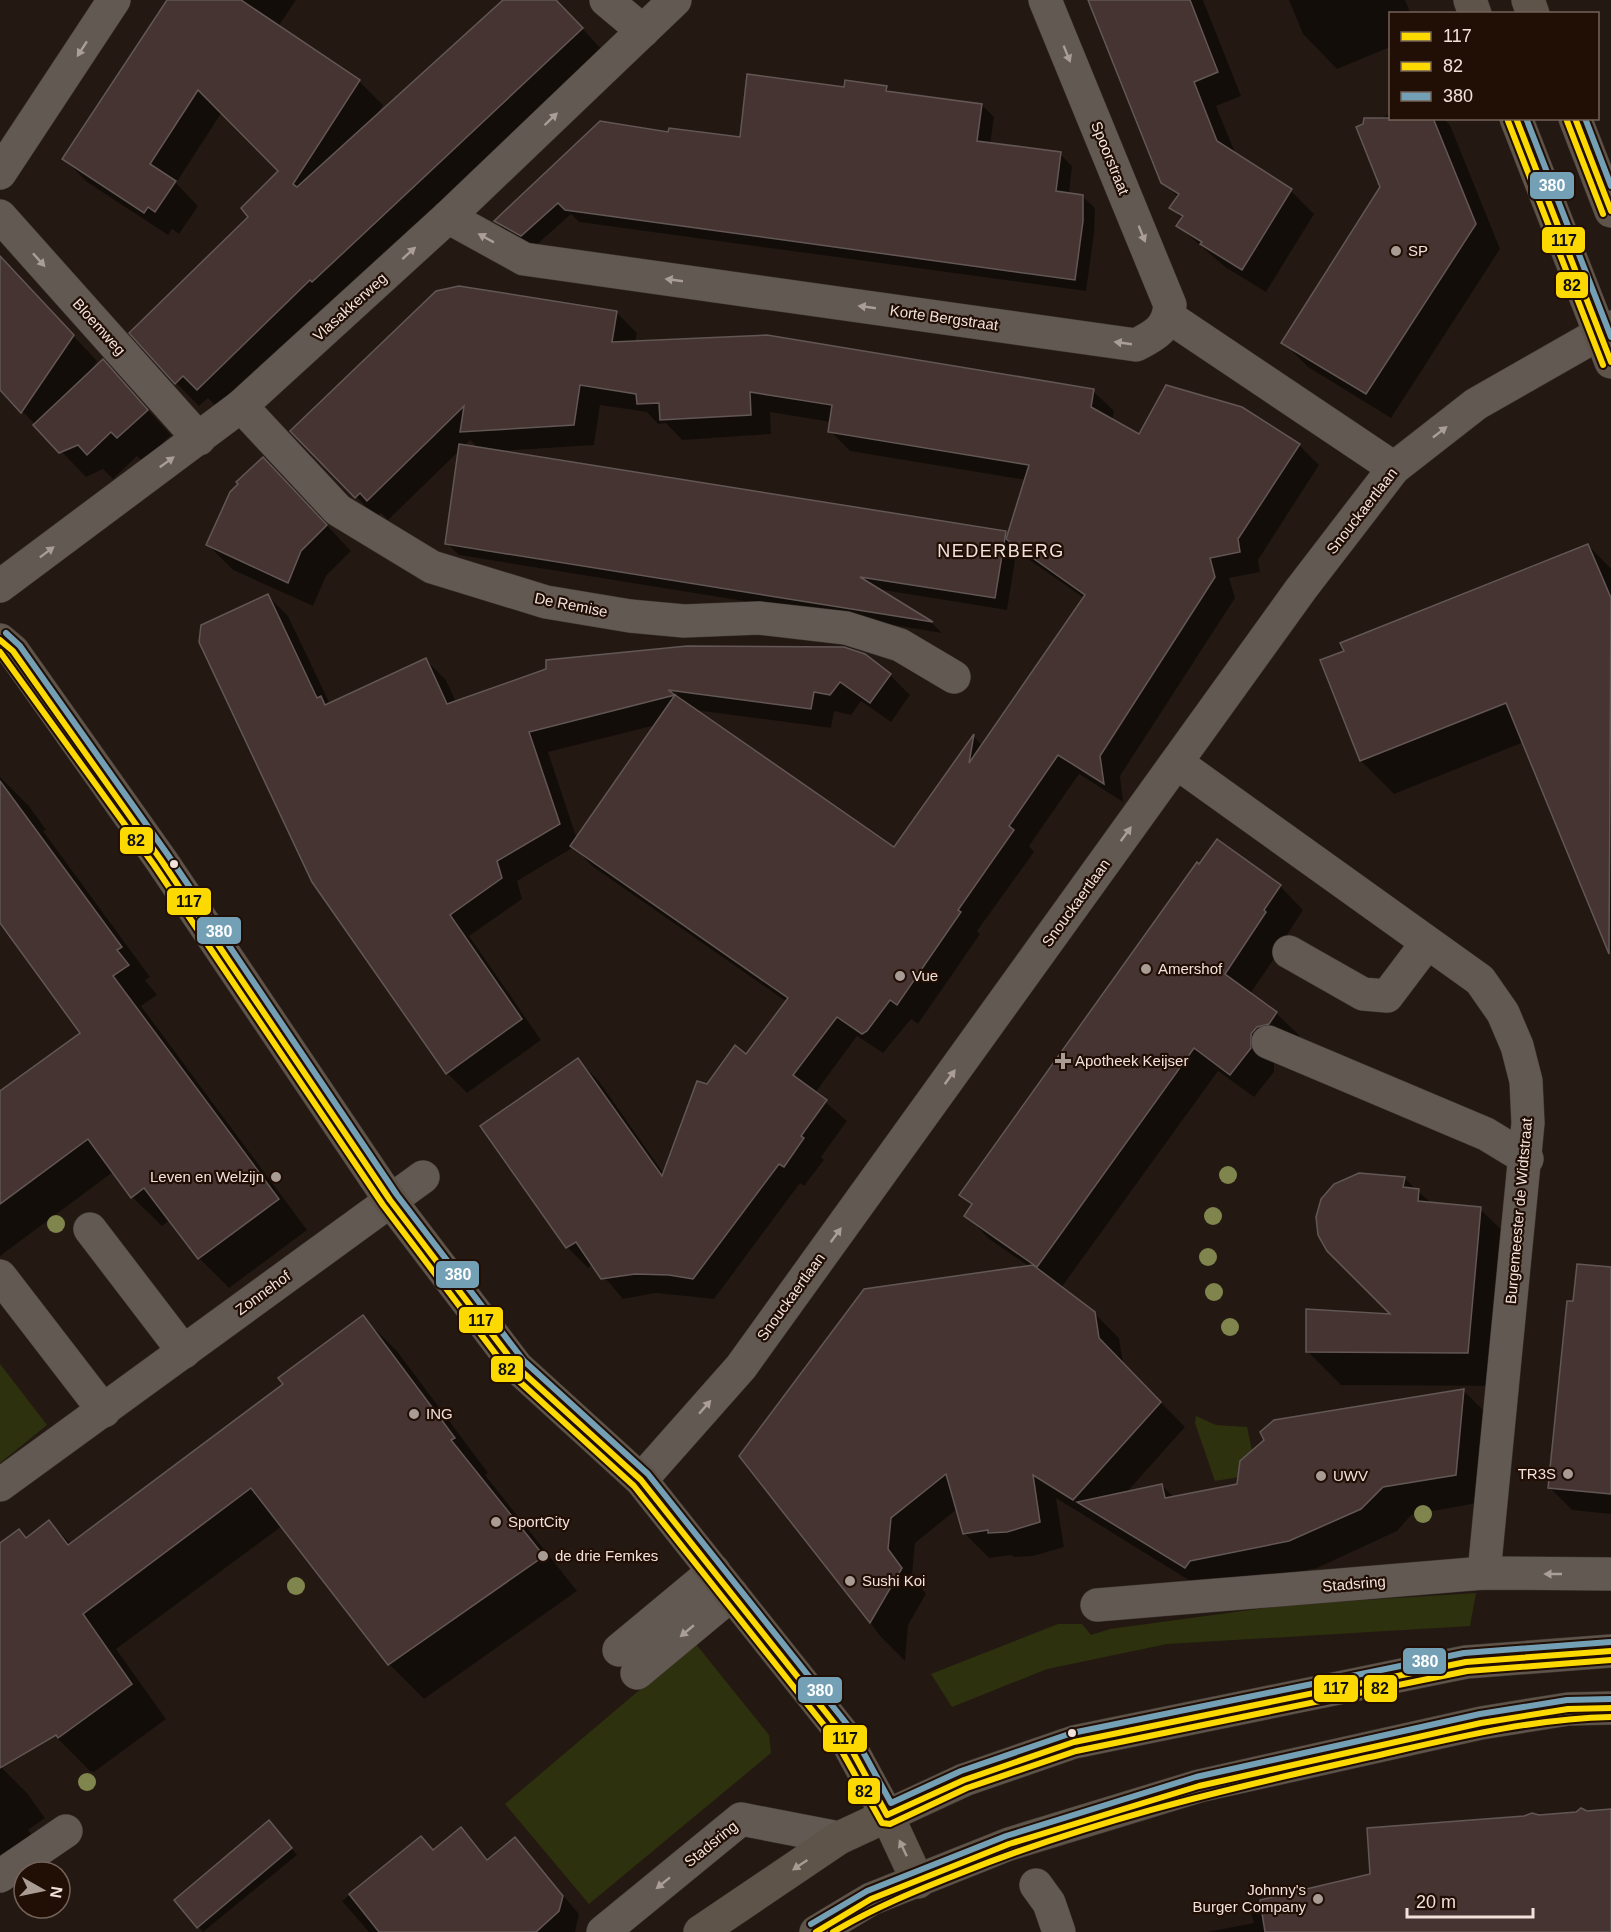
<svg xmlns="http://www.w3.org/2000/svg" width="1611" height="1932" font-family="Helvetica,sans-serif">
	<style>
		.green { fill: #2d310d }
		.shadow { fill: #0007; fill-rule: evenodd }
		.building { fill: #463432; stroke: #625755; stroke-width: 1.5 }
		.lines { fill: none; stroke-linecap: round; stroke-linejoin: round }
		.minor-casing { stroke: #3e3530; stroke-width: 34 }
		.major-casing { stroke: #3e3530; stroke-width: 34 }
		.minor { stroke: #625953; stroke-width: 33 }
		.major { stroke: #5e5449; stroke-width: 33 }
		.bus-1-casing { stroke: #210e04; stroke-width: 10 }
		.bus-2-casing { stroke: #210e04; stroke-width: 10 }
		.bus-3-casing { stroke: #210e04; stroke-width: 10 }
		.bus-1 { stroke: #fcd900; stroke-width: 6 }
		.bus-2 { stroke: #fcd900; stroke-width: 6 }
		.bus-3 { stroke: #74a0b6; stroke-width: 6 }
		.tree { fill: #80854d }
		.oneway { fill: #aa9e97 }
		.oneway2 { fill: #a89b92 }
		.poi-dot { fill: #a99c95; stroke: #210e04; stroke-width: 2 }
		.bus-dot { fill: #f1e2db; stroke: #210e04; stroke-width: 2 }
		.labels { text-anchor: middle; stroke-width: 4.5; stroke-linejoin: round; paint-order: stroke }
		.street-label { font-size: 15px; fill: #f1e2db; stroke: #210e04 }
		.poi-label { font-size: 15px; fill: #f1e2db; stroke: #210e04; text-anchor: start }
		.quarter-label { font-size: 18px; letter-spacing: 1.5px; fill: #f1e2db; stroke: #210e04 }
		.line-badge { stroke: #210e04; stroke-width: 2 }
		.badge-label { font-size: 16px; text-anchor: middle; font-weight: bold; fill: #fff }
		.pale-badge-label { font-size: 16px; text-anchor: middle; font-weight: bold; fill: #111 }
	</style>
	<rect width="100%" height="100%" fill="#241912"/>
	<!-- green -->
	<g class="green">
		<polygon points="0,1364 47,1425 0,1463"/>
		<polygon points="1196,1416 1216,1425 1247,1427 1257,1474 1215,1481 1195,1423"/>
		<polygon points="1476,1593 1470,1626 1167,1644 1047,1669 952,1707 931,1674 1058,1624 1082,1624 1091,1635 1110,1629 1287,1605"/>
		<polygon points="695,1643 769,1735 771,1753 589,1904 505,1804"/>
	</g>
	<!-- shadow -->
	<g class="shadow">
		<polygon points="168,0 296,0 278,27 359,81 383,105 375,117 505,0 556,0 605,53 222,412 208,398 199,406 176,383 250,217 280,171 222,112 176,183 198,206 179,234 172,229 168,235 87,182 64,159"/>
		<polygon points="1090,0 1203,0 1241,96 1216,106 1236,155 1291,191 1314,214 1266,292 1225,267 1178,226 1183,219 1171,208 1178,197 1163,182"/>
		<polygon points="1289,0 1405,0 1411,14 1390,14 1390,47 1337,69 1303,34"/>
		<polygon points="886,88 892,93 982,105 994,117 990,145 1060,154 1072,166 1069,194 1082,196 1095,208 1094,234 1086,291 579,222 571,214 534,247 508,233 496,221 670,133 741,139 845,89"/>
		<polygon points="1390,114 1390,118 1443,118 1450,125 1500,249 1391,418 1308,367 1283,342 1382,187 1358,128"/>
		<polygon points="0,257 97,361 91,371 103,361 171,435 143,462 137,456 113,479 103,469 86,477 0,388"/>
		<path d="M617 313 637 333 635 343 1093 391 1114 411 1112 421 1140 436 1299 445 1319 465 1258 560 1260 572 1229 578 1235 598 1120 776 1123 802 1079 774 1029 846 1034 852 977 931 980 934 918 1024 911 1019 883 1053 857 1036 815 1093 847 1121 821 1157 824 1160 804 1186 800 1183 714 1299 656 1293 623 1299 593 1264 588 1268 567 1247 482 1126 577 1060 598 1080 664 1174 707 1086 747 1056 787 1002 592 866 574 847 517 881 522 899 469 936 541 1040 467 1093 447 1073 268 596 288 616 330 704 426 660 446 680 456 702 890 675 910 695 891 722 861 701 851 715 834 711 831 728 695 710 894 850 974 737 983 746 1084 598 1028 559 1017 548 1007 610 877 589 932 623 942 633 459 555 447 543 459 451 388 520 381 513 376 517 292 431ZM600 405 647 412 658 424 666 423 682 440 771 434 770 412 831 422 830 431 850 451 1026 480 1008 536 1005 533 500 451 594 445ZM470 440 479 449 464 447ZM656 725 577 839 548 752Z"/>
		<polygon points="288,484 351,551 326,576 313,606 233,570 208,545"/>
		<polygon points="1588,545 1611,569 1611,953 1524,742 1394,794 1361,761"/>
		<polygon points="0,777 29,806 46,830 43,831 150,977 145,980 157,995 141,1006 307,1230 229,1288 199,1258 170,1220 162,1226 132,1197 113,1172 0,1256 0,1093 83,1033 0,920"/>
		<polygon points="1280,886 1303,910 1287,935 1289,937 1250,994 1276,1013 1300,1036 1292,1047 1274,1058 1274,1072 1254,1097 1218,1071 1061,1288 1094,1313 1119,1338 1123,1364 1185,1427 1126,1493 1162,1485 1174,1498 1238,1485 1464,1391 1491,1418 1483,1502 1411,1515 1397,1531 1317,1568 1218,1588 1213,1595 1056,1498 1064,1547 1033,1556 1014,1557 1011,1555 989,1558 964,1533 957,1509 915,1543 912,1575 926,1594 908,1625 905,1661 881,1637 741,1456 1030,1267 989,1239 966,1215 972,1206 961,1195"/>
		<polygon points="1404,1178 1431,1203 1480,1209 1514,1242 1501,1386 1341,1385 1307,1351 1393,1316 1323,1243"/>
		<polygon points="1611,1269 1611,1514 1572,1510 1549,1487 1574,1303"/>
		<polygon points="363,1317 397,1351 488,1473 485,1475 577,1591 424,1699 389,1664 282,1526 116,1649 166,1719 94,1772 90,1771 55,1736 0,1662 0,1543 13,1533 27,1539 49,1522 71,1544 285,1385"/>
		<polygon points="0,1766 27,1793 45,1818 28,1830 48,1858 0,1893"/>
		<polygon points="1611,1811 1611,1932 1207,1932 1254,1923 1251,1913 1372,1875 1539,1816"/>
		<polygon points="275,1828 297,1855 203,1932 176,1900"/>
		<polygon points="461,1829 489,1860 515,1839 579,1914 575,1932 369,1932 342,1901 421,1838 434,1851"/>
	</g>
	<!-- building -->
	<g class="building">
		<polygon points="167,0 241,0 360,80 293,184 297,187 503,0 556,0 583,28 342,254 312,282 310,280 197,390 183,376 175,384 129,333 248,217 241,208 278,171 198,90 150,164 176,181 155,212 148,207 144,213 62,159"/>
		<polygon points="1088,0 1190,0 1218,72 1194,82 1217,141 1292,189 1242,270 1200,244 1202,242 1176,226 1183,216 1169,208 1179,194 1161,183"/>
		<polygon points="747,74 844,87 845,80 887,86 886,91 982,104 977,141 1061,152 1056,191 1083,195 1083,221 1075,280 565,210 558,203 521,236 494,221 600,121 668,132 669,128 740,137"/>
		<polygon points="1364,118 1433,118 1476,224 1366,394 1281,343 1380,187 1356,127 1363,124"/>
		<polygon points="0,256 74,335 21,413 0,390"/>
		<polygon points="459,286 617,311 612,342 767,335 1094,389 1091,407 1139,434 1166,385 1242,407 1300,444 1238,539 1240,552 1210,558 1215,577 1100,756 1104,784 1058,755 1009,826 1014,830 958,910 961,912 897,1005 890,1000 867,1031 862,1034 837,1017 793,1075 827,1100 801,1136 804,1138 784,1167 779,1164 693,1279 669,1275 635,1274 601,1279 576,1242 566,1248 480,1126 578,1058 662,1176 697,1081 707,1084 735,1045 746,1054 788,998 570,846 675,695 529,732 560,824 497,861 502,878 450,915 522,1019 446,1074 312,882 199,642 201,625 268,594 317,698 321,696 325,705 426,658 447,704 546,669 546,660 687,646 844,647 865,654 891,674 870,703 840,682 830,695 814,692 811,709 668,690 894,847 974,734 969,763 1085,595 1006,539 1029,465 828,432 832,405 750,392 751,415 660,420 659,403 637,404 636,394 580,385 574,425 460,432 464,406 367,501 360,493 355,498 290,431 436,291"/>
		<polygon points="103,359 148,410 117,438 111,432 87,455 78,445 59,453 33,425"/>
		<polygon points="459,444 1006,531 995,598 860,577 933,622 445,544"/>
		<polygon points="263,457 327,525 301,551 288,583 206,545 230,492 238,484 236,482"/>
		<polygon points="1588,544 1611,598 1609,954 1506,703 1360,761 1320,660 1344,651 1340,643"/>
		<polygon points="0,781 122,947 117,950 129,965 113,976 279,1199 198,1259 144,1188 131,1198 88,1139 0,1204 0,1091 80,1033 0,923"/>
		<polygon points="1217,839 1281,885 1264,910 1266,912 1225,974 1277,1012 1269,1024 1257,1027 1251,1034 1251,1048 1230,1075 1194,1048 1037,1267 964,1216 972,1204 959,1195 1197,862 1199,864"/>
		<polygon points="1359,1173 1405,1177 1403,1187 1419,1189 1418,1201 1481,1207 1468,1353 1306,1352 1306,1309 1390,1314 1327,1251 1318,1235 1316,1217 1321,1199 1334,1184"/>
		<polygon points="1577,1264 1611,1267 1611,1494 1548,1488 1567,1301 1573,1301"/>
		<polygon points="1033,1265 1095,1312 1099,1338 1161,1402 1073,1500 1033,1475 1040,1522 1007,1532 988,1533 988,1530 963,1534 946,1474 891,1518 888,1549 902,1568 870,1623 739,1456 864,1289"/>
		<polygon points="363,1315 455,1438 451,1440 544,1556 388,1665 251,1488 83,1614 132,1684 58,1738 56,1735 0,1768 0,1543 19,1529 26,1538 49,1520 68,1545 283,1384 278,1378"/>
		<polygon points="1464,1389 1456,1475 1383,1487 1361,1509 1289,1541 1190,1561 1185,1568 1077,1502 1162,1484 1165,1498 1237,1484 1240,1461 1264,1440 1260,1432 1274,1420"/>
		<polygon points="1581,1808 1587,1811 1611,1809 1611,1932 1265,1932 1260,1900 1370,1874 1367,1828 1524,1816 1532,1813 1539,1815 1576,1812"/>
		<polygon points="269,1820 292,1848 197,1928 174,1900"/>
		<polygon points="461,1827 487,1860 515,1837 563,1896 559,1911 536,1932 379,1932 349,1894 421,1836 433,1850"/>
	</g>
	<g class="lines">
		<defs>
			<g id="minor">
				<polyline points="606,0 643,31"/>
				<polyline points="0,173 114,0"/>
				<polyline points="0,216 199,439"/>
				<path d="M448 217 524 259 1136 345C1156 335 1168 328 1170 305L1045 0"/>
				<polyline points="1169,317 1394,468"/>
				<polyline points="241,406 338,510 432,567 546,602 630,616 684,621 759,618 846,628 900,645 954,677"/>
				<polyline points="0,586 241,406 448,217 675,0"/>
				<polyline points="1177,763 1480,980 1503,1013 1517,1046 1526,1081 1528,1123 1484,1573"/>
				<polyline points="1289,952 1363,994 1387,996 1427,943"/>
				<polyline points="1268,1042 1486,1134 1527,1159"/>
				<polyline points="90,1229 184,1352"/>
				<polyline points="0,1276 104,1411"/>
				<polyline points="641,1480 741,1367 1301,589 1394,468 1476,404 1611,327"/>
				<polyline points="0,1485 423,1177"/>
				<polyline points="1097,1605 1484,1573 1611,1574"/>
				<polyline points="619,1650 714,1571"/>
				<polyline points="637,1673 732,1594"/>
				<polyline points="0,1876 66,1831"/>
				<polyline points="1036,1885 1049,1903 1059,1932"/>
				<polyline points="603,1932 741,1819 839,1838"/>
			</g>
			<g id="major">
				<polyline points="1470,0 1475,14"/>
				<polyline points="1528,0 1533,14"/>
				<polyline points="1516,118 1611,362"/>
				<polyline points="1575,118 1611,211"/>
				<polyline points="0,640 13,651 161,860 390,1200 517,1367 641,1480 843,1734 887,1815 918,1882"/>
				<polyline points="700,1932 839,1838 964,1780 1074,1742 1466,1662 1611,1651"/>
				<polyline points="816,1932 871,1899 1009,1844 1199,1786 1481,1723 1568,1709 1611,1708"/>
			</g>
		</defs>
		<!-- minor casing -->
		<use href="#minor" class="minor-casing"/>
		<!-- major casing -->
		<use href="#major" class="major-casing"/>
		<!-- minor -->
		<use href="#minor" class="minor"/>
		<!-- major -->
		<use href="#major" class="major"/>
		<defs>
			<g id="bus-1">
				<polyline points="1516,118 1611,362"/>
				<polyline points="1575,118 1611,211"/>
				<polyline points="0,640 13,651 161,860 390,1200 517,1367 641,1480 843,1734 887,1815 964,1780 1074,1742 1466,1662 1611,1651"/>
				<polyline points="816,1932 871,1899 1009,1844 1199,1786 1481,1723 1568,1709 1611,1708"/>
			</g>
			<g id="bus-2">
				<polyline points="1508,121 1603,365"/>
				<polyline points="1567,121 1603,214"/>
				<polyline points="0,652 154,865 383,1205 510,1373 634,1486 835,1739 882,1823 890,1824 967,1788 1076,1751 1467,1671 1611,1660"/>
				<path d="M833 1932C876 1907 915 1891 961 1873 1086 1823 1217 1791 1348 1762 1435 1743 1522 1719 1611 1717"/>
			</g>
			<g id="bus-3">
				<polyline points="1526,118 1611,337"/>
				<polyline points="1585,118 1611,186"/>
				<polyline points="6,633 20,646 168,855 397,1195 524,1361 648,1474 850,1728 891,1803 961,1771 1072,1733 1464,1653 1610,1642"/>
				<polyline points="811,1924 867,1891 1006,1836 1196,1777 1480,1714 1567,1700 1611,1699"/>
			</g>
		</defs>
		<!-- bus-1 casing -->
		<use href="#bus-1" class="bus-1-casing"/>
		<!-- bus-2 casing -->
		<use href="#bus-2" class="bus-2-casing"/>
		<!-- bus-3 casing -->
		<use href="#bus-3" class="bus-3-casing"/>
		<!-- bus-1 -->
		<use href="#bus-1" class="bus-1"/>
		<!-- bus-2 -->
		<use href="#bus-2" class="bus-2"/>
		<!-- bus-3 -->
		<use href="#bus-3" class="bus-3"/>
	</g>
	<!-- trees -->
	<g class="tree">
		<circle cx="1228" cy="1175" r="9"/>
		<circle cx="1213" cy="1216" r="9"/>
		<circle cx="56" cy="1224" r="9"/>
		<circle cx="1208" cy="1257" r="9"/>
		<circle cx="1214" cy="1292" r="9"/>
		<circle cx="1230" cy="1327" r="9"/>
		<circle cx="1423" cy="1514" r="9"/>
		<circle cx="296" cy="1586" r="9"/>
		<circle cx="87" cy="1782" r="9"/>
	</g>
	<!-- one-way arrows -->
	<defs><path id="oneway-solid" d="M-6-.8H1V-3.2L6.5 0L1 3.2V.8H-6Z" transform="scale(1.5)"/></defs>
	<g class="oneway">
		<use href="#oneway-solid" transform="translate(82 49) rotate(123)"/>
		<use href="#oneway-solid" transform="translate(1067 54) rotate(68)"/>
		<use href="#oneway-solid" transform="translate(551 119) rotate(-44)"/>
		<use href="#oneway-solid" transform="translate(1142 234) rotate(68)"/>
		<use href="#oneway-solid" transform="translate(486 238) rotate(-151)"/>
		<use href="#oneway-solid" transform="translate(409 253) rotate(-42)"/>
		<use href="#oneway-solid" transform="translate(39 260) rotate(48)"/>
		<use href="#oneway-solid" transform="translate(674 280) rotate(-172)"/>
		<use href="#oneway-solid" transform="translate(867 307) rotate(-172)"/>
		<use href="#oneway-solid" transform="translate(1123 343) rotate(-172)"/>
		<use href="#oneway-solid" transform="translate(1440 432) rotate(-38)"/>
		<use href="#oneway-solid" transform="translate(167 462) rotate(-36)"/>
		<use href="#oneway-solid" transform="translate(47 552) rotate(-37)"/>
		<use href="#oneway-solid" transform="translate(1126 834) rotate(-54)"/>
		<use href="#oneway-solid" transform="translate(950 1077) rotate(-54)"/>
		<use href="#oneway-solid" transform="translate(836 1235) rotate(-54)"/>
		<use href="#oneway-solid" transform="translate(705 1407) rotate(-49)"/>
		<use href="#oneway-solid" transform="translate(1553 1574) rotate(-180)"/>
		<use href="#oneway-solid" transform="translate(687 1631) rotate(140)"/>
		<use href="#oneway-solid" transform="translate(663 1883) rotate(141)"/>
	</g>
	<g class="oneway2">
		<use href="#oneway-solid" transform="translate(903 1848) rotate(-115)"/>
		<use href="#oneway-solid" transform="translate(800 1865) rotate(146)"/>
	</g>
	<!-- markers -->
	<g class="poi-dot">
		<circle cx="1396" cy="251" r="6"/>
		<circle cx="1146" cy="969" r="6"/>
		<circle cx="900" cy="976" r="6"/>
		<path d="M1060 1052h6v6h6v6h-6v6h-6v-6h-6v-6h6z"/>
		<circle cx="276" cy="1177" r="6"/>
		<circle cx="414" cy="1414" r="6"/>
		<circle cx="1568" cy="1474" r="6"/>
		<circle cx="1321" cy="1476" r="6"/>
		<circle cx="496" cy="1522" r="6"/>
		<circle cx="543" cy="1556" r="6"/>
		<circle cx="850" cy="1581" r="6"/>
		<circle cx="1318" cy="1899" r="6"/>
	</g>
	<g class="bus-dot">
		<circle cx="174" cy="864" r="5"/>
		<circle cx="1072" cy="1733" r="5"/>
	</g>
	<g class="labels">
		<!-- street labels -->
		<g class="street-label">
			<text transform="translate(1110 158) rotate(68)" y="5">Spoorstraat</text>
			<text transform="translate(350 307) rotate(-42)" y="5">Vlasakkerweg</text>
			<text transform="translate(944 318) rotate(8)" y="5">Korte Bergstraat</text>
			<text transform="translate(99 327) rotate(48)" y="5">Bloemweg</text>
			<text transform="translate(1362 511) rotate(-52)" y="5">Snouckaertlaan</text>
			<text transform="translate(571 605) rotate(11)" y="5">De Remise</text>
			<text transform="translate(1076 903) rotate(-54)" y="5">Snouckaertlaan</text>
			<text transform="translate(1519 1211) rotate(-85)" y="5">Burgemeester de Widtstraat</text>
			<text transform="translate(263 1293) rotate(-36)" y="5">Zonnehof</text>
			<text transform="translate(791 1297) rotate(-54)" y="5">Snouckaertlaan</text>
			<text transform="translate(1354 1584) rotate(-5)" y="5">Stadsring</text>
			<text transform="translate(711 1844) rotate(-39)" y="5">Stadsring</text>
		</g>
		<!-- poi labels -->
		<g class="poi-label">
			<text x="1408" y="256">SP</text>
			<text x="1158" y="974">Amershof</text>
			<text x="912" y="981">Vue</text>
			<text x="1075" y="1066">Apotheek Keijser</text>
			<text x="264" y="1182" text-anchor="end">Leven en Welzijn</text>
			<text x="426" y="1419">ING</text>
			<text x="1556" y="1479" text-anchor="end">TR3S</text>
			<text x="1333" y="1481">UWV</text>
			<text x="508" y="1527">SportCity</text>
			<text x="555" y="1561">de drie Femkes</text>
			<text x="862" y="1586">Sushi Koi</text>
			<text x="1306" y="1895" text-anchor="end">Johnny's<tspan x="1306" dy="17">Burger Company</tspan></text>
		</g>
		<!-- quarter labels -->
		<g class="quarter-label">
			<text x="1001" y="557">NEDERBERG</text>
		</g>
	</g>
	<g class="line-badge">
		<rect x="1529" y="171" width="46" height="29" rx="6" fill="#74a0b6"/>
		<rect x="1541" y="226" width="45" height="28" rx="6" fill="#fcd900"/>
		<rect x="1555" y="271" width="34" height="28" rx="6" fill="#fcd900"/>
		<rect x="119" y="826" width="35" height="29" rx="6" fill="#fcd900"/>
		<rect x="166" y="887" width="46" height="29" rx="6" fill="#fcd900"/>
		<rect x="196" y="916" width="46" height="29" rx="6" fill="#74a0b6"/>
		<rect x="435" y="1260" width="45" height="29" rx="6" fill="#74a0b6"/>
		<rect x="458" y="1306" width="46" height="28" rx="6" fill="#fcd900"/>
		<rect x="490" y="1355" width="34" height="28" rx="6" fill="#fcd900"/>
		<rect x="1402" y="1647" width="45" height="28" rx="6" fill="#74a0b6"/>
		<rect x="1313" y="1674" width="46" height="29" rx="6" fill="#fcd900"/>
		<rect x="1363" y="1674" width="35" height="29" rx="6" fill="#fcd900"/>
		<rect x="797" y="1676" width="46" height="28" rx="6" fill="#74a0b6"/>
		<rect x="822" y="1724" width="46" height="29" rx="6" fill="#fcd900"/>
		<rect x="847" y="1777" width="34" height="28" rx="6" fill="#fcd900"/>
	</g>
	<g class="badge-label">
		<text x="1552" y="191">380</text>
		<text x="219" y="937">380</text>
		<text x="458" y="1280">380</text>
		<text x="1425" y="1667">380</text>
		<text x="820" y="1696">380</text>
	</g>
	<g class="pale-badge-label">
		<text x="1564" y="246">117</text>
		<text x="1572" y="291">82</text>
		<text x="136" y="846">82</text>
		<text x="189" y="907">117</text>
		<text x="481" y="1326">117</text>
		<text x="507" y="1375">82</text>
		<text x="1336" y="1694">117</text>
		<text x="1380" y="1694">82</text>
		<text x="845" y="1744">117</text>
		<text x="864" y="1797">82</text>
	</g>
	<!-- legend -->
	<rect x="1389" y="12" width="210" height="108" fill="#210e04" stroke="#74635a" stroke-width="1.5"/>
	<rect x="1401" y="32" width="30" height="9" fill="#fcd900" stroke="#74635a" stroke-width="1.5"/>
	<text x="1443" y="42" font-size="18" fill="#f1e2db">117</text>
	<rect x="1401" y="62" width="30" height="9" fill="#fcd900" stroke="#74635a" stroke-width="1.5"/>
	<text x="1443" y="72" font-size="18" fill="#f1e2db">82</text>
	<rect x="1401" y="92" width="30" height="9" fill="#74a0b6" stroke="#74635a" stroke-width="1.5"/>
	<text x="1443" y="102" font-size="18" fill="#f1e2db">380</text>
	<!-- north arrow -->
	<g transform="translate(42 1890) rotate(99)"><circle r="28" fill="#210e04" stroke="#74635a" stroke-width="1.5"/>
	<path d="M0-4.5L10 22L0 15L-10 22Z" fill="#a99c95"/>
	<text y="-9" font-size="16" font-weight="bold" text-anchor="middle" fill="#f1e2db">N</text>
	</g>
	<!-- scale -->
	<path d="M1407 1908v9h126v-9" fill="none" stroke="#f1e2db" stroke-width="3"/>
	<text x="1416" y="1908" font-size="18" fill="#f1e2db" stroke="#210e04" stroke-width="4.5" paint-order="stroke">20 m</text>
</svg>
